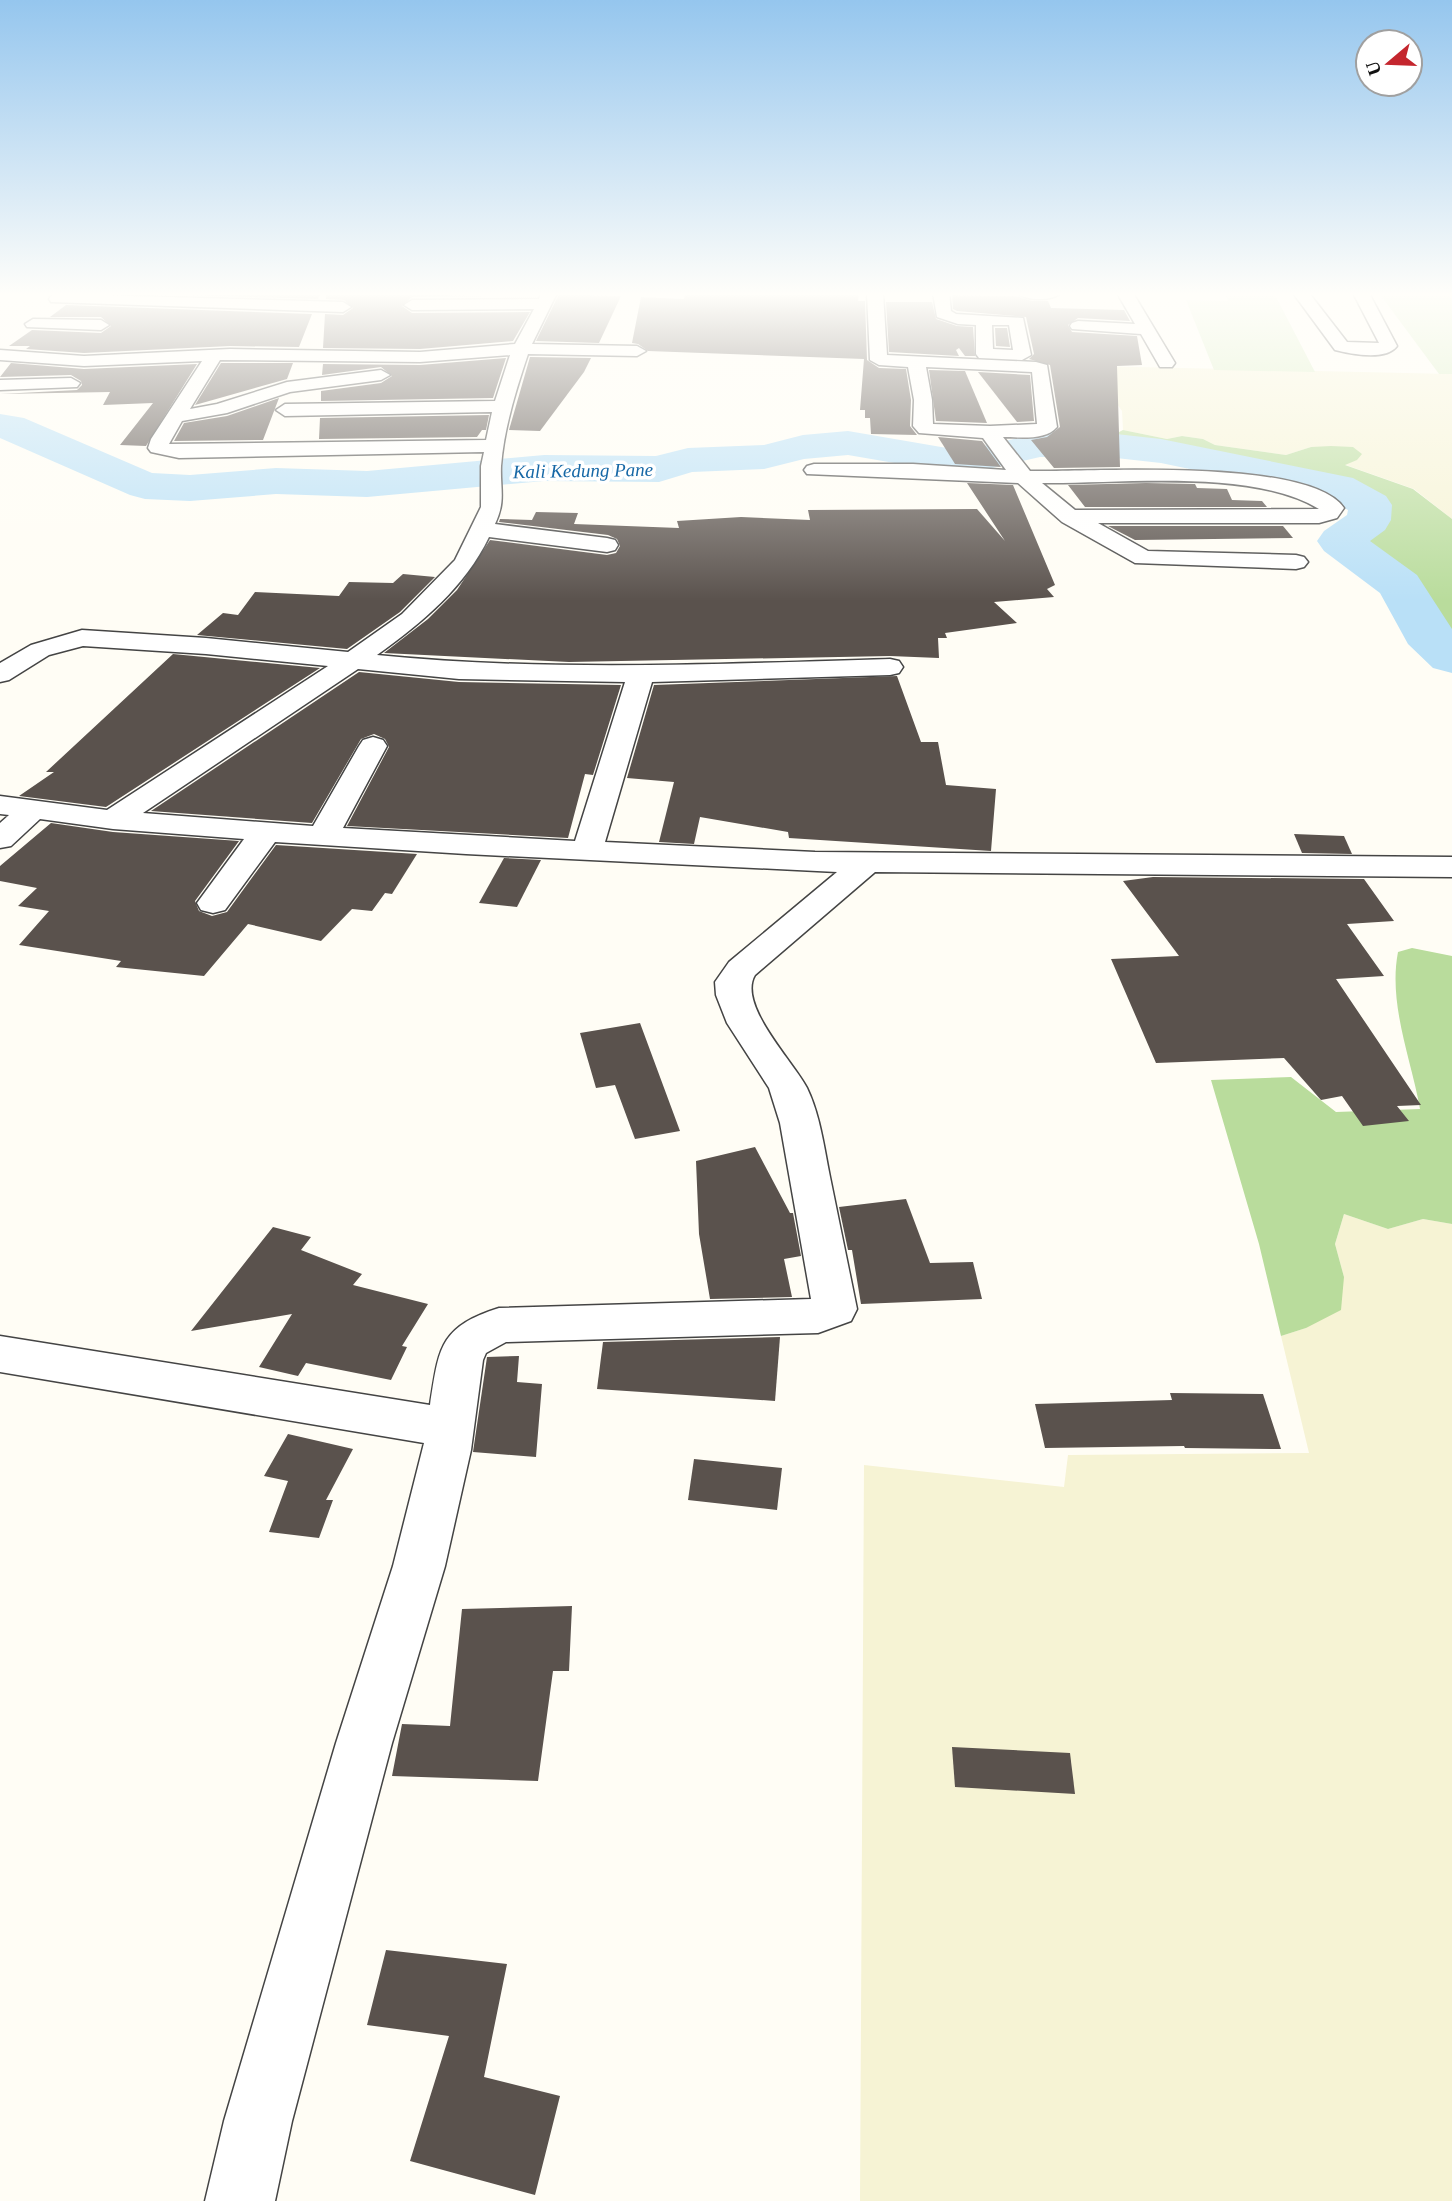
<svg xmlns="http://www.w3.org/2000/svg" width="1452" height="2201" font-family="'Times New Roman',serif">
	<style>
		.farmland { fill: #f6f3d4 }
		.green { fill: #d5ebbd }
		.forest { fill: #b9dc9c }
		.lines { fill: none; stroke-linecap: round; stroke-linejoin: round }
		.river { fill: #b9e0f7; fill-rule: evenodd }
		.building { fill: #5a524d }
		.minor-casing { stroke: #444; stroke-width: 3 }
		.minor { fill: #fff; fill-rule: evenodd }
		.labels { text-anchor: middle; stroke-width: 7; stroke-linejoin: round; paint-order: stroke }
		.far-water-label { font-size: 19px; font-style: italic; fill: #1768a6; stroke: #fff }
	</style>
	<rect width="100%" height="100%" fill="#fffdf5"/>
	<!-- farmland -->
	<g class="farmland">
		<polygon points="1090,366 1452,374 1452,519 1414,489 1343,464 1311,447 1286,455 1215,445 1203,439 1182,436 1167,439 1123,430 1122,411"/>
		<polygon points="1344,1214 1388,1229 1423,1219 1452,1224 1452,2201 860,2201 864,1465 1064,1487 1068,1455 1309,1453 1281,1336 1306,1328 1344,1277 1335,1244"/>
	</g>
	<!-- green -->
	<g class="green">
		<polygon points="1225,293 1274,293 1315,372 1214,370 1186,300 1228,301"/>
		<polygon points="1379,293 1446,293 1452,300 1452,374 1439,374"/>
	</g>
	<!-- forest -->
	<g class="forest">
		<polygon points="1123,430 1167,439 1182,436 1203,439 1215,445 1286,455 1311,447 1331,446 1353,447 1362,454 1357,460 1345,465 1413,489 1452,519 1452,647 1436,633 1410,585 1351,541 1379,522 1380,505 1344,485 1228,460 1107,442 1109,437"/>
		<path d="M1412 948 1452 956V1224L1423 1219 1388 1229 1344 1214 1335 1244 1344 1277 1341 1310 1306 1328 1281 1336 1259 1244 1211 1080 1291 1077 1336 1112 1420 1109C1411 1058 1388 1004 1398 952Z"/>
	</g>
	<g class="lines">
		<!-- river -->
		<polygon class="river" points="0,414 24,418 152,473 190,475 276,468 367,471 544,455 656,456 688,448 764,445 803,435 848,431 947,448 975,448 1040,433 1107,433 1161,439 1353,478 1386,496 1392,505 1391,520 1385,530 1370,541 1417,575 1452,629 1452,673 1433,668 1408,644 1380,593 1324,551 1317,541 1324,531 1347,515 1348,510 1324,497 1161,463 1107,457 1040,457 975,472 947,472 848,455 804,459 764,469 692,472 659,482 544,481 367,497 276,494 190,501 145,499 130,495 0,438"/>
	</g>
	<!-- building -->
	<g class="building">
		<polygon points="106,293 321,293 318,299"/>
		<polygon points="326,293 446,293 445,295 490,296 412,297 402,306 412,313 530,312 513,341 420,349 323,348 325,314 343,315 353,308 344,300 326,299"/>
		<polygon points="685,293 859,293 858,301 865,301 867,360 879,368 906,369 911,400 910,426 917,435 871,434 870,418 865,418 865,410 860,410 864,359 648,351 638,344 632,343 641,297 684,299"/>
		<polygon points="559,294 621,296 599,343 536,341"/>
		<polygon points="952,295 1016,296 1032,301 1048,301 1051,308 1124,310 1130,321 1078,318 1068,325 1072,332 1137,336 1142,365 1117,366 1120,467 1054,468 1031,440 1047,437 1060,427 1050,365 1029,359 1034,354 1026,317 957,311 953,309"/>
		<polygon points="886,302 932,302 936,319 957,326 973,327 975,356 965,356 959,348 956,350 959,356 889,352"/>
		<polygon points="66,305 312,314 299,347 230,346 84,353 26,349 30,346 9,346 32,330 101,333 111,326 101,317 50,317"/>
		<polygon points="995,328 1007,328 1010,347 996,346"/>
		<polygon points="530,357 591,358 584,372 540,431 509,430"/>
		<polygon points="506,358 493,398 321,401 321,391 381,383 392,376 381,367 322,375 323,364 420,365"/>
		<polygon points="11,363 84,369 197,364 146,446 120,445 153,403 103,405 110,392 0,394 77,390 82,385 81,381 71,375 0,377"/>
		<polygon points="221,363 293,363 287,379 195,405"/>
		<polygon points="929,370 965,371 987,423 936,421"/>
		<polygon points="978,372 1030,375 1034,421 1017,422"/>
		<polygon points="279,398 263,440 174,441 184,423 227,416"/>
		<polygon points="489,415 486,430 482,430 477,437 319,439 320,418"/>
		<polygon points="938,437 982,441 1001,467 955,464"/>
		<polygon points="967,483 1013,485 1055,585 1047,589 1054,597 994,602 1017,623 945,633 947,638 938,638 939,658 890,656 569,662 384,653 428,619 457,590 490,540 607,555 616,553 620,546 617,539 608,535 499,522 500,519 532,520 536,512 578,513 574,524 679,528 677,521 741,517 810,520 808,510 977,509 1005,541"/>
		<polygon points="1146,483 1195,484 1197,488 1227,489 1232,500 1262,501 1267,507 1085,507 1068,485"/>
		<polygon points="1108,526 1283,526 1293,538 1135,540"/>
		<polygon points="403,574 435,577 400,612 347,649 197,635 223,613 238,615 255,592 339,596 349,582 393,583"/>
		<polygon points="173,654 320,668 106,807 19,796 54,772 46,772"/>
		<polygon points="359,672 459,682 621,685 593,775 585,774 568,838 347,826 389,747 385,739 374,734 361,739 312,823 151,811"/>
		<polygon points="897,676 921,742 938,742 946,785 996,789 991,851 789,838 788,832 700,817 694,844 659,842 674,782 627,778 654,685"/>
		<polygon points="51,823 113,832 239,841 195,901 199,911 212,916 227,912 276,845 417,854 392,894 385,893 372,911 352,909 321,941 248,924 204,976 116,967 121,961 19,945 49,911 18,906 37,888 0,881 0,866"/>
		<polygon points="1294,834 1344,836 1352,854 1302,853"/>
		<polygon points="504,858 541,860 517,907 479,903"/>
		<polygon points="1153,877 1364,879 1394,921 1347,924 1384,976 1336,979 1421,1105 1397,1106 1409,1121 1363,1126 1342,1096 1321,1100 1284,1058 1156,1063 1111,959 1179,956 1123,881"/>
		<polygon points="640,1023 680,1131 635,1139 615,1085 596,1088 580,1033"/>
		<polygon points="755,1147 790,1213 793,1213 801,1256 784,1259 792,1297 710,1299 699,1234 696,1161"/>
		<polygon points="906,1199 930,1263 973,1262 982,1299 861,1304 852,1250 848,1250 839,1207"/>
		<polygon points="273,1227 311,1237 301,1250 362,1274 353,1285 428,1304 402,1346 407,1347 391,1380 306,1363 298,1376 259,1367 292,1314 191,1331"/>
		<polygon points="780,1337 775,1401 597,1389 603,1342"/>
		<polygon points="519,1356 517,1382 542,1384 536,1457 473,1452 487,1357"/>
		<polygon points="1170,1393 1263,1394 1281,1449 1185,1448 1184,1446 1045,1448 1035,1404 1172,1400"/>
		<polygon points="288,1434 353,1449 326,1500 333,1500 319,1538 269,1532 288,1481 264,1476"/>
		<polygon points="694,1459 782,1468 777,1510 688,1500"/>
		<polygon points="572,1606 569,1671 553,1671 538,1781 392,1776 402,1724 450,1726 462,1609"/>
		<polygon points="952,1747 1070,1753 1075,1794 955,1787"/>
		<polygon points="386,1950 507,1964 484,2077 560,2096 535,2195 410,2161 449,2036 367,2025"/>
	</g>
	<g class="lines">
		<defs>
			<g id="minor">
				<path d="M541 293H557L532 344 637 346 646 351 637 356 528 354C516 390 504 428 501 466 500 489 506 501 495 524L607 538 615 540 618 545 615 550 607 552 489 537C465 587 422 623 377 655 548 672 719 664 890 659L899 661 903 667 899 673 890 675 652 682 605 842 815 852 1452 857V877L875 872 755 975C737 1005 794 1062 807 1088 820 1115 824 1147 830 1177 839 1221 848 1265 857 1309L851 1321 818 1333 506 1342 486 1353 483 1360 471 1450 445 1566 392 1743 292 2121 275 2201H205L224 2121 336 1743 393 1566 424 1443 0 1372V1336L430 1405C439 1348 439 1327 499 1308L811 1299 780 1123 769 1088 727 1023 716 995 715 982 729 962 837 872 466 854 275 842 225 910 213 913 201 910 197 903 244 839 113 829 40 819 11 846 0 848V823L9 815 0 814V796L107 810 328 666 206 654 83 646 49 655 9 680 0 682V663L31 645 82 630 206 638 348 652 402 614 455 560 481 507V466L484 452 179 458 151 452 148 448 151 439 202 361 84 366 0 360V350L84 356 230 349 420 352 515 344 534 309 412 310 404 305 412 300 539 299ZM510 355 495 401 285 404 276 410 285 416 492 412 486 440 169 444 182 421 227 413 290 392 381 380 390 375 381 370 287 382 217 404 190 409 220 360 420 362ZM358 669 459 679 625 682 575 841 343 828 387 746 383 740 373 737 363 740 359 746 313 826 143 813Z"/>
				<path d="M867 293H883L887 355 1036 362 1047 365 1057 427C1045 441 1020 437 1003 437L1030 471C1090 472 1309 457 1344 508L1337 518 1319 523H1098L1148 551 1296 555 1304 557 1308 562 1304 567 1296 569 1135 563 1062 522 1018 483 807 474 804 470 807 466 814 464H913L1006 470 983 438 919 433 913 426 914 400 908 367 879 365 870 360ZM926 367 1032 372 1037 424 990 426 933 424 932 400ZM1042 483C1121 484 1251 468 1319 509L1075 510Z"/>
				<path d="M933 293H949L951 311 956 314 1023 318 1031 355 1022 360 979 358 976 354V325L958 324 937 317ZM992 325H1009L1013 350 993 349Z"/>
				<path d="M1017 293H1061C1051 301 1027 301 1017 293Z"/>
				<polygon points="1117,293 1133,293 1175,363 1172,367 1160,367 1141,334 1072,329 1070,326 1072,323 1078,321 1135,324"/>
				<path d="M1293 293H1309L1347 342 1379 343 1353 293H1369L1397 346C1386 361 1351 354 1335 350Z"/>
				<polygon points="57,294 343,302 351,307 343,312 51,302 49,299 51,296"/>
				<polygon points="33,319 101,320 109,325 101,330 27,327 25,324"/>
				<polygon points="71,378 80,383 77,387 0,390 0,380"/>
			</g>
		</defs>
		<!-- minor casing -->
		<use href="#minor" class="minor-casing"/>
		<!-- minor -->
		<use href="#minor" class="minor"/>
	</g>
	<!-- sky -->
	<linearGradient id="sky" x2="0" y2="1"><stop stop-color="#95c6ee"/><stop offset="0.49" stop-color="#fffefa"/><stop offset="1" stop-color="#fffefa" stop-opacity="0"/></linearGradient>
	<rect width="1452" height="601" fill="url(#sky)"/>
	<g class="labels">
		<!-- far-water labels -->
		<g class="far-water-label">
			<text transform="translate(583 470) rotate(-1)" y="7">Kali Kedung Pane</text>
		</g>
	</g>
	<!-- north arrow -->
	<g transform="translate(1389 63) rotate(251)"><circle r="33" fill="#ffffff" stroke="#a0a0a0" stroke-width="2"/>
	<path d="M0-5L12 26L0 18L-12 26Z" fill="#c4262e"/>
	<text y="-10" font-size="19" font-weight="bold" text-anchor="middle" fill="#111111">U</text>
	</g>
</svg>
